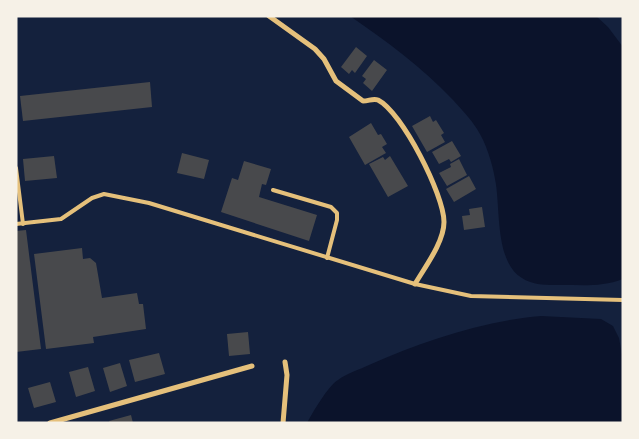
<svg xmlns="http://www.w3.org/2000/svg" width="639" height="439" font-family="Georgia,serif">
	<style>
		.water { fill: #0b132b }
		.building { fill: #48494c }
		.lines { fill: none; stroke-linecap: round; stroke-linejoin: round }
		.service { stroke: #e5c07b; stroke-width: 4 }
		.minor { stroke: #e5c07b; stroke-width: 5 }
	</style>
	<rect width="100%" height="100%" fill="#14213d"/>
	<!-- water -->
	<g class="water">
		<path d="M350 16H596L608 27 623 47V279C603 287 583 285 563 285 549 285 534 286 522 278 494 261 501 207 495 179 492 162 486 143 477 129 470 118 461 109 453 100 422 67 386 41 350 16Z"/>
		<path d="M541 316 601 319 613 326 619 338 623 360V423H307C313 412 328 386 338 380 347 373 359 370 369 365 423 341 483 321 541 316Z"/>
	</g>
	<!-- building -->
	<g class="building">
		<polygon points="356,47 367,56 355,73 352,70 349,74 341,67"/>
		<polygon points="374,60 387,70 372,91 363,83 366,79 362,76"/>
		<polygon points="150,82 152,107 23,121 20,96"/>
		<polygon points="430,116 433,122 436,120 444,133 441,135 445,142 427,152 412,126"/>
		<polygon points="371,123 378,135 381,134 387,144 382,147 386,153 365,165 349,137"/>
		<polygon points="452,141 461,156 451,162 449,159 439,164 432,152"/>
		<polygon points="182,153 209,160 204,179 177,173"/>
		<polygon points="54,156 57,178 25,181 23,159"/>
		<polygon points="390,156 408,186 388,197 369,164 383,157 385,160"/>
		<polygon points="459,159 467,175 447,186 439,173 451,167 450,164"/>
		<polygon points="244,161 271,169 266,185 262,184 259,197 317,215 309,241 221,212 232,178 238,180"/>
		<polygon points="469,176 476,189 454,202 446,189"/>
		<polygon points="482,207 485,227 464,230 462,216 470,215 469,209"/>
		<polygon points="26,230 41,349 16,352 16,231"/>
		<polygon points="82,248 83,259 90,258 96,263 102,298 137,293 139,304 143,304 146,329 93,337 94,343 46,349 34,254"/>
		<polygon points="248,332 250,354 229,356 227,334"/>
		<polygon points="159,353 165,374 135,382 129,360"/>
		<polygon points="120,363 127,386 110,392 103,368"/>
		<polygon points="88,367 95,391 76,397 69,372"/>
		<polygon points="50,382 56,402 34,408 28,388"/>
		<polygon points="131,415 133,423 110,423 109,421"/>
	</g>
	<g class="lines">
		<!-- service -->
		<g class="service">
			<polyline points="16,168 23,224"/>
			<polyline points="273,190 331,207 337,213 337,220 327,258"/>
			<polyline points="16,224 61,219 92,198 104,194 149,203 415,284 471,296 623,300"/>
		</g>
		<!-- minor -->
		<g class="minor">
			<path d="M269 16 315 49 324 59 336 81 363 101C369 101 373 98 378 100 402 112 444 195 444 222 444 242 425 267 415 284"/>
			<polyline points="50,423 252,366"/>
			<polyline points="283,423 287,375 285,362"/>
		</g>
	</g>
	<!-- border -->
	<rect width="639" height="439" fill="none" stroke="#f6f1e7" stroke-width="35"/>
</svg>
